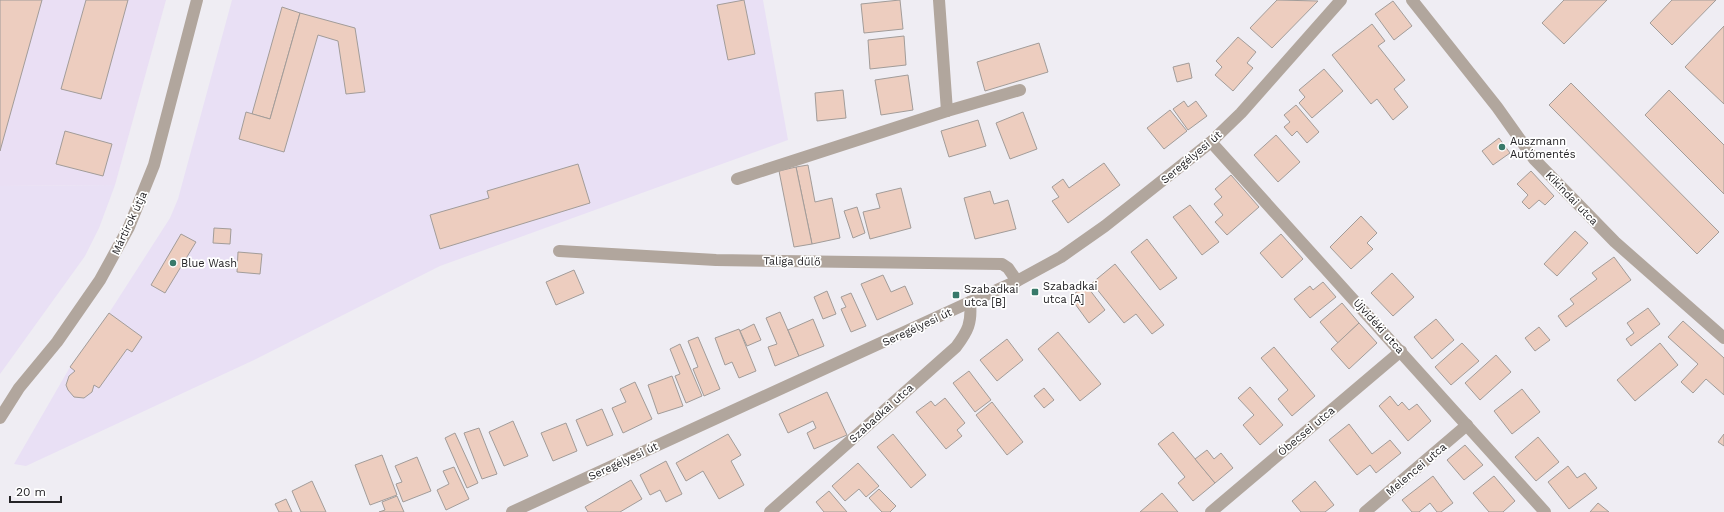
<svg xmlns="http://www.w3.org/2000/svg" width="1724" height="512" font-family="'Work Sans',sans-serif">
	<style>
		.commercial { fill: #e9e0f5 }
		.industrial { fill: #eadff4 }
		.building { fill: #edcdbf; stroke: #a29c99 }
		.lines { fill: none; stroke-linecap: round; stroke-linejoin: round }
		.minor { stroke: #b1a69d; stroke-width: 12 }
		.poi-dot { fill: #387a6a; stroke: #fff; stroke-width: 1.5 }
		.labels { text-anchor: middle; stroke-width: 3.5; stroke-linejoin: round; paint-order: stroke }
		.poi-label { font-size: 11px; fill: #242326; stroke: #fff; text-anchor: start }
		.street-label { font-size: 11px; fill: #242326; stroke: #fff }
	</style>
	<rect width="100%" height="100%" fill="#efedf3"/>
	<!-- commercial -->
	<g class="commercial">
		<polygon points="232,0 763,0 788,140 440,266 254,360 26,466 14,464 70,367 109,313 170,218 178,199"/>
		<polygon points="115,185 99,228 85,256 0,374 0,186"/>
	</g>
	<!-- industrial -->
	<polygon class="industrial" points="0,0 166,0 115,185 0,186"/>
	<!-- building -->
	<g class="building">
		<polygon points="0,0 42,0 0,151"/>
		<polygon points="86,0 128,0 101,99 61,89"/>
		<polygon points="744,0 755,54 728,60 717,5"/>
		<polygon points="900,0 903,29 864,33 861,4"/>
		<polygon points="1277,0 1318,1 1272,48 1250,28"/>
		<polygon points="1564,0 1607,0 1564,44 1542,23"/>
		<polygon points="1672,0 1716,0 1672,45 1650,23"/>
		<polygon points="1393,1 1412,26 1394,40 1375,14"/>
		<polygon points="282,7 300,13 270,119 252,114"/>
		<polygon points="300,13 355,28 365,92 346,94 338,41 318,35 284,152 239,139 246,112 270,119"/>
		<polygon points="1372,24 1385,41 1378,46 1405,80 1394,89 1408,107 1393,120 1377,99 1371,104 1332,55"/>
		<polygon points="1724,26 1724,104 1685,67"/>
		<polygon points="904,36 906,65 870,69 868,40"/>
		<polygon points="1238,37 1256,52 1247,63 1253,68 1233,91 1215,75 1222,67 1216,61"/>
		<polygon points="1039,43 1048,72 985,91 977,62"/>
		<polygon points="1189,63 1192,78 1177,82 1173,67"/>
		<polygon points="1324,69 1343,91 1312,118 1299,103 1305,97 1299,90"/>
		<polygon points="908,75 913,110 881,115 875,80"/>
		<polygon points="1571,83 1719,232 1697,254 1549,105"/>
		<polygon points="843,90 846,118 817,121 815,93"/>
		<polygon points="1669,90 1724,145 1724,194 1645,115"/>
		<polygon points="1184,101 1188,107 1196,101 1207,116 1188,130 1173,109"/>
		<polygon points="1296,105 1319,132 1307,143 1297,131 1292,136 1284,127 1290,122 1284,115"/>
		<polygon points="1170,110 1187,131 1164,149 1147,128"/>
		<polygon points="1023,112 1037,149 1010,159 996,123"/>
		<polygon points="978,120 986,146 949,157 941,131"/>
		<polygon points="65,131 112,144 103,176 56,164"/>
		<polygon points="1276,135 1300,162 1278,182 1254,155"/>
		<polygon points="1499,138 1510,153 1493,165 1482,151"/>
		<polygon points="1104,163 1120,185 1068,223 1052,201 1059,197 1052,187 1063,179 1069,188"/>
		<polygon points="578,164 590,203 440,249 430,215 489,198 487,191"/>
		<polygon points="808,165 815,202 832,198 840,238 812,244 796,167"/>
		<polygon points="796,167 812,244 794,247 779,171"/>
		<polygon points="1531,171 1554,196 1545,205 1539,200 1529,209 1522,202 1528,195 1517,184"/>
		<polygon points="1231,175 1259,207 1227,235 1215,222 1223,215 1214,204 1222,197 1215,189"/>
		<polygon points="901,188 911,228 870,239 863,212 880,208 876,194"/>
		<polygon points="990,191 994,204 1008,200 1016,229 975,239 964,198"/>
		<polygon points="1190,205 1219,242 1202,255 1173,217"/>
		<polygon points="857,207 865,233 853,238 844,211"/>
		<polygon points="1361,216 1377,233 1367,243 1373,249 1351,269 1330,247"/>
		<polygon points="214,228 231,229 230,244 213,243"/>
		<polygon points="1575,231 1588,243 1557,276 1544,264"/>
		<polygon points="181,234 196,242 165,293 151,285"/>
		<polygon points="1281,234 1303,259 1282,278 1260,253"/>
		<polygon points="1147,239 1177,278 1160,290 1131,252"/>
		<polygon points="238,252 262,254 260,274 237,272"/>
		<polygon points="1614,257 1631,280 1566,327 1558,316 1574,304 1570,299 1597,279 1592,273"/>
		<polygon points="1115,264 1164,325 1152,334 1136,314 1124,323 1092,283"/>
		<polygon points="574,270 584,293 556,305 546,282"/>
		<polygon points="1392,273 1414,297 1393,316 1371,293"/>
		<polygon points="883,275 891,292 905,286 913,304 877,320 861,284"/>
		<polygon points="1323,282 1336,297 1310,318 1294,299 1310,286 1313,290"/>
		<polygon points="1086,285 1105,310 1089,323 1070,297"/>
		<polygon points="827,291 836,314 823,319 814,297"/>
		<polygon points="851,293 866,326 851,332 841,309 846,307 841,297"/>
		<polygon points="1342,303 1359,323 1338,343 1320,322"/>
		<polygon points="1648,308 1660,324 1631,346 1626,339 1634,333 1627,323"/>
		<polygon points="780,312 799,356 775,366 768,347 777,344 766,318"/>
		<polygon points="109,313 142,337 132,352 127,349 99,388 94,385 92,392 84,398 74,397 68,390 66,385 69,376 75,371 70,367"/>
		<polygon points="813,319 824,346 799,356 788,330"/>
		<polygon points="1436,319 1454,340 1432,359 1414,337"/>
		<polygon points="1683,321 1724,358 1724,395 1706,379 1693,393 1681,382 1698,364 1668,337"/>
		<polygon points="1359,323 1377,343 1349,369 1331,349"/>
		<polygon points="754,324 761,340 747,346 740,331"/>
		<polygon points="1539,327 1550,340 1535,351 1525,338"/>
		<polygon points="739,329 756,371 739,378 732,362 725,365 715,338"/>
		<polygon points="1058,332 1101,384 1080,401 1038,349"/>
		<polygon points="698,337 720,389 704,396 693,369 698,367 688,341"/>
		<polygon points="1007,339 1023,360 997,381 980,360"/>
		<polygon points="1462,343 1479,361 1451,385 1435,367"/>
		<polygon points="1660,343 1678,365 1635,401 1617,380"/>
		<polygon points="680,344 702,396 686,403 675,376 680,374 670,349"/>
		<polygon points="1274,347 1315,396 1292,416 1278,399 1288,390 1261,358"/>
		<polygon points="1496,355 1511,372 1480,400 1465,383"/>
		<polygon points="969,371 991,400 975,412 953,383"/>
		<polygon points="672,376 683,406 658,414 648,385"/>
		<polygon points="635,382 652,419 623,433 612,408 626,402 620,389"/>
		<polygon points="1250,387 1283,425 1260,445 1243,425 1254,415 1238,398"/>
		<polygon points="1044,388 1054,400 1044,408 1034,396"/>
		<polygon points="1522,389 1540,412 1512,434 1494,411"/>
		<polygon points="827,392 847,435 814,449 807,433 816,428 813,421 788,433 779,414"/>
		<polygon points="1390,396 1398,406 1402,402 1409,410 1417,404 1431,421 1408,441 1379,406"/>
		<polygon points="945,398 965,423 957,430 962,436 946,449 916,412 931,401 935,406"/>
		<polygon points="992,402 1023,442 1007,455 976,415"/>
		<polygon points="602,409 613,435 587,446 576,420"/>
		<polygon points="513,421 528,456 504,466 489,432"/>
		<polygon points="566,423 577,451 553,461 541,433"/>
		<polygon points="1349,424 1372,454 1390,440 1401,453 1376,473 1370,465 1357,475 1329,440"/>
		<polygon points="479,428 497,474 482,479 464,433"/>
		<polygon points="1173,432 1215,483 1193,501 1178,483 1185,477 1158,444"/>
		<polygon points="455,433 478,483 467,488 445,438"/>
		<polygon points="728,434 741,455 731,461 744,485 719,499 703,471 686,481 676,463"/>
		<polygon points="893,434 926,475 911,488 877,447"/>
		<polygon points="1724,434 1724,446 1718,442"/>
		<polygon points="1538,437 1559,462 1536,481 1515,457"/>
		<polygon points="1465,445 1483,465 1464,480 1447,460"/>
		<polygon points="1207,450 1214,459 1221,453 1233,468 1215,483 1195,459"/>
		<polygon points="382,455 397,495 370,505 355,465"/>
		<polygon points="417,457 431,491 403,502 396,484 402,482 395,466"/>
		<polygon points="666,461 682,494 666,502 660,490 650,495 640,475"/>
		<polygon points="858,463 879,486 866,497 859,489 845,501 832,486"/>
		<polygon points="1568,466 1577,478 1585,473 1597,488 1569,509 1548,482"/>
		<polygon points="454,467 469,499 446,510 437,490 449,484 443,471"/>
		<polygon points="1433,476 1453,503 1441,512 1437,512 1430,503 1419,512 1412,512 1402,500"/>
		<polygon points="1494,476 1515,501 1503,512 1489,512 1473,493"/>
		<polygon points="631,480 642,499 620,512 588,512 585,507"/>
		<polygon points="312,481 326,512 301,512 292,491"/>
		<polygon points="1315,481 1334,505 1325,512 1301,512 1292,501"/>
		<polygon points="879,489 896,506 890,512 882,512 869,498"/>
		<polygon points="829,491 847,512 824,512 816,502"/>
		<polygon points="1162,493 1178,512 1140,512"/>
		<polygon points="397,496 404,512 379,512 385,510 382,502"/>
		<polygon points="286,499 292,512 279,512 275,504"/>
		<polygon points="1598,503 1609,512 1590,512"/>
	</g>
	<g class="lines">
		<!-- minor -->
		<g class="minor">
			<polyline points="939,0 947,111"/>
			<polyline points="1412,0 1497,107 1534,159 1615,242 1724,338"/>
			<polyline points="1211,142 1545,512"/>
			<polyline points="737,179 947,111 1020,90"/>
			<polyline points="559,251 716,260 1002,264 1008,268 1017,281"/>
			<polyline points="0,418 19,388 57,342 100,280 129,227 154,165 197,0"/>
			<polyline points="512,512 970,302 1017,281 1061,257 1105,226 1211,142 1241,113 1341,0"/>
			<path d="M770 512 956 347C968 331 972 323 970 302"/>
			<polyline points="1211,512 1401,351"/>
			<polyline points="1365,512 1467,425"/>
		</g>
	</g>
	<!-- markers -->
	<g class="poi-dot">
		<circle cx="1502" cy="147" r="4"/>
		<circle cx="173" cy="263" r="4"/>
		<rect x="1031" y="288" width="8" height="8" rx="2"/>
		<rect x="952" y="291" width="8" height="8" rx="2"/>
	</g>
	<g class="labels">
		<!-- poi labels -->
		<g class="poi-label">
			<text x="1510" y="145">Auszmann<tspan x="1510" dy="13">Autómentés</tspan></text>
			<text x="181" y="267">Blue Wash</text>
			<text x="1043" y="290">Szabadkai<tspan x="1043" dy="13">utca [A]</tspan></text>
			<text x="964" y="293">Szabadkai<tspan x="964" dy="13">utca [B]</tspan></text>
		</g>
		<!-- street labels -->
		<g class="street-label">
			<text transform="translate(1191 157) rotate(-40)" y="4">Seregélyesi út</text>
			<text transform="translate(1572 198) rotate(46)" y="4">Kikindai utca</text>
			<text transform="translate(129 223) rotate(-65)" y="4">Mártírok útja</text>
			<text transform="translate(792 261) rotate(1)" y="4">Taliga dűlő</text>
			<text transform="translate(1379 326) rotate(48)" y="4">Újvidéki utca</text>
			<text transform="translate(917 327) rotate(-25)" y="4">Seregélyesi út</text>
			<text transform="translate(881 413) rotate(-42)" y="4">Szabadkai utca</text>
			<text transform="translate(1306 431) rotate(-40)" y="4">Óbecsei utca</text>
			<text transform="translate(623 461) rotate(-25)" y="4">Seregélyesi út</text>
			<text transform="translate(1416 469) rotate(-40)" y="4">Melencei utca</text>
		</g>
	</g>
	<!-- scale -->
	<path d="M10 496v6h51v-6" fill="none" stroke="#242326" stroke-width="2"/>
	<text x="16" y="496" font-size="12" fill="#242326" stroke="#ffffff" stroke-width="3" paint-order="stroke">20 m</text>
</svg>
